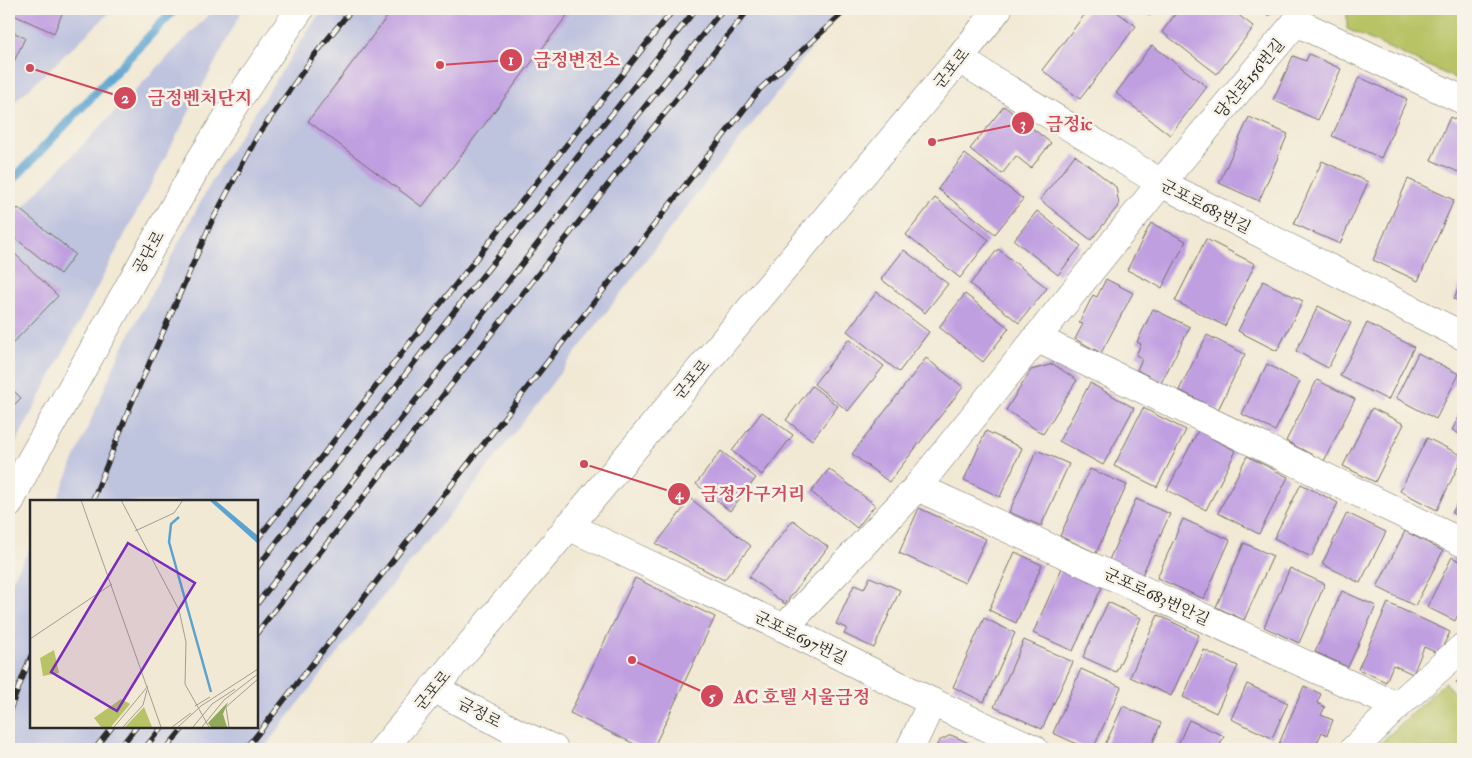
<svg xmlns="http://www.w3.org/2000/svg" width="1472" height="758" font-family="'IM FELL Double Pica','Noto Serif KR',serif">
	<style>
		.industrial { fill: #bec3de }
		.green { fill: #b7c365; stroke: #717748 }
		.lines { fill: none; stroke-linecap: round; stroke-linejoin: round }
		.stream { stroke: #5aa3d1; stroke-width: 9 }
		.building { fill: #c09fe1 }
		.minor-casing { stroke: #716e66; stroke-width: 29 }
		.minor { stroke: #fff; stroke-width: 28 }
		.rail-casing { stroke: #2b2b2b; stroke-width: 5.5 }
		.rail { stroke: #f7f3e8; stroke-width: 4; stroke-dasharray: 11; stroke-linecap: butt }
		.labels { text-anchor: middle; stroke-width: 5; stroke-linejoin: round; paint-order: stroke }
		.street-label { font-size: 16px; fill: #2b2b2b; stroke: #f7f3e8 }
		.inset-river { fill: none; stroke: #5aa3d1; stroke-width: 2.5 }
		.inset-road { fill: none; stroke: #a29d90; stroke-width: 1 }
		.view { fill: #7b2cbf; fill-opacity: 0.15; stroke: #7b2cbf; stroke-width: 2.5 }
		.inset-edge { fill: none; stroke: #2b2b2b; stroke-width: 2.5 }
		.leader { fill: none; stroke: #d1495b; stroke-width: 2 }
		.callout-dot { fill: #d1495b; stroke: #f7f3e8; stroke-width: 2 }
		.mark-label { font-size: 15px; text-anchor: middle; font-weight: bold; fill: #fff }
		.callout-label { font-size: 18px; text-anchor: middle; font-weight: bold; fill: #d1495b; stroke: #f7f3e8; stroke-width: 5; stroke-linejoin: round; paint-order: stroke }
	</style>
	<rect width="100%" height="100%" fill="#f7f3e8"/>
	<filter id="ink" filterUnits="userSpaceOnUse"><feTurbulence type="fractalNoise" baseFrequency=".02" numOctaves="2"/><feDisplacementMap in="SourceGraphic" scale="10" xChannelSelector="R" yChannelSelector="G"/><feConvolveMatrix kernelMatrix="1 2 1 2 8 2 1 2 1" color-interpolation-filters="sRGB"/></filter>
	<filter id="wash" filterUnits="userSpaceOnUse"><feTurbulence type="fractalNoise" baseFrequency=".0096" numOctaves="4" result="noise"/><feDisplacementMap in="SourceGraphic" scale="20" xChannelSelector="R" yChannelSelector="G"/><feGaussianBlur stdDeviation="1.12" result="paint"/><feColorMatrix in="noise" values="0 0 0 0 0 0 0 0 0 0 0 0 0 0 0 0 0 1.4 0 .05"/><feComposite in="paint" operator="in"/></filter>
	<g filter="url(#wash)">
		<rect width="100%" height="100%" fill="#f2e9d4"/>
		<!-- industrial -->
		<g class="industrial">
			<polygon points="9,9 114,9 9,107"/>
			<polygon points="214,9 243,9 9,456 9,221"/>
			<polygon points="322,9 841,9 775,96 715,170 476,483 401,573 263,749 9,749 9,585 31,547 31,727 256,727 256,502 56,502 121,350 220,166"/>
		</g>
		<!-- green -->
		<g class="green">
			<polygon points="1347,9 1463,9 1463,82 1347,29"/>
			<polygon points="1445,682 1463,704 1463,749 1374,749"/>
		</g>
		<g class="lines">
			<!-- stream -->
			<polyline class="stream" points="9,184 175,9"/>
		</g>
		<g id="blocks">
			<!-- building -->
			<g class="building">
				<polygon points="9,9 64,9 54,33 9,13"/>
				<polygon points="393,9 572,9 422,207 308,121"/>
				<polygon points="1089,9 1113,9 1136,26 1080,99 1042,70"/>
				<polygon points="1141,9 1156,9 1150,16"/>
				<polygon points="1179,9 1231,9 1254,27 1217,74 1162,32"/>
				<polygon points="1260,9 1275,9 1269,16"/>
				<polygon points="9,30 25,38 9,72"/>
				<polygon points="1152,45 1207,87 1170,135 1116,93"/>
				<polygon points="1309,54 1341,69 1318,120 1273,100 1293,56 1306,61"/>
				<polygon points="1359,77 1407,99 1381,158 1332,136"/>
				<polygon points="1004,106 1051,143 1031,168 1016,156 1002,174 970,149"/>
				<polygon points="1249,117 1288,134 1259,201 1219,183"/>
				<polygon points="1450,117 1463,123 1463,174 1431,160"/>
				<polygon points="965,154 1023,199 995,234 938,189"/>
				<polygon points="1075,155 1116,187 1119,205 1091,240 1040,200"/>
				<polygon points="1322,161 1368,182 1340,244 1294,224"/>
				<polygon points="1408,179 1454,200 1418,281 1373,260"/>
				<polygon points="935,198 989,240 960,278 906,235"/>
				<polygon points="18,208 75,254 60,274 9,233 9,220"/>
				<polygon points="1037,211 1081,246 1058,275 1014,240"/>
				<polygon points="1151,223 1186,241 1162,288 1127,270"/>
				<polygon points="1206,239 1255,264 1225,326 1175,301"/>
				<polygon points="9,248 58,296 9,347"/>
				<polygon points="998,249 1047,288 1019,323 970,284"/>
				<polygon points="904,250 948,284 925,313 881,279"/>
				<polygon points="1463,278 1463,303 1454,299"/>
				<polygon points="1106,279 1133,293 1101,353 1075,339 1083,324 1079,323 1093,295 1097,297"/>
				<polygon points="1263,281 1303,301 1277,351 1238,331"/>
				<polygon points="877,292 929,332 899,372 847,331"/>
				<polygon points="965,294 1009,328 983,362 939,327"/>
				<polygon points="1318,306 1351,323 1328,368 1296,351"/>
				<polygon points="1153,309 1190,327 1161,383 1137,370 1142,359 1136,355 1141,344 1137,342"/>
				<polygon points="1367,323 1414,347 1388,400 1340,376"/>
				<polygon points="1207,335 1245,354 1218,410 1179,390"/>
				<polygon points="849,339 884,366 848,411 814,384"/>
				<polygon points="1418,353 1459,374 1436,419 1396,398"/>
				<polygon points="926,358 963,387 889,482 852,454"/>
				<polygon points="1053,364 1077,380 1043,434 1006,410 1031,370"/>
				<polygon points="1267,364 1300,382 1275,431 1242,414"/>
				<polygon points="1317,380 1355,399 1324,461 1286,441"/>
				<polygon points="1090,383 1134,408 1103,465 1059,441"/>
				<polygon points="9,386 21,398 9,410"/>
				<polygon points="812,386 838,406 812,440 786,420"/>
				<polygon points="1143,408 1186,430 1157,487 1114,466"/>
				<polygon points="1372,408 1404,424 1375,482 1343,466"/>
				<polygon points="1463,409 1463,436 1452,430"/>
				<polygon points="762,412 793,435 762,475 732,451"/>
				<polygon points="986,431 1022,448 1000,497 964,480"/>
				<polygon points="1198,431 1236,451 1206,510 1167,490"/>
				<polygon points="1427,438 1463,456 1437,510 1400,491"/>
				<polygon points="1037,450 1069,464 1041,526 1009,512"/>
				<polygon points="721,451 756,478 730,511 696,484"/>
				<polygon points="1247,456 1288,477 1259,534 1218,513"/>
				<polygon points="829,469 875,505 857,528 811,492"/>
				<polygon points="1090,469 1127,485 1096,553 1060,536"/>
				<polygon points="1301,484 1338,503 1311,557 1274,538"/>
				<polygon points="1463,492 1463,519 1452,513"/>
				<polygon points="691,499 751,546 724,580 656,544"/>
				<polygon points="1136,499 1170,514 1142,575 1109,560"/>
				<polygon points="919,508 986,539 965,583 899,553"/>
				<polygon points="1347,513 1386,532 1360,583 1322,564"/>
				<polygon points="1183,519 1230,540 1204,599 1157,578"/>
				<polygon points="793,520 828,547 785,604 749,577"/>
				<polygon points="1405,531 1443,551 1415,606 1377,587"/>
				<polygon points="1244,543 1273,556 1244,620 1216,607"/>
				<polygon points="1015,552 1042,565 1016,623 989,610"/>
				<polygon points="1452,557 1463,563 1463,603 1455,621 1427,607"/>
				<polygon points="1062,568 1102,587 1073,651 1033,633"/>
				<polygon points="1290,568 1325,584 1299,643 1264,627"/>
				<polygon points="870,577 900,590 874,648 844,634 847,628 836,624 854,585 864,589"/>
				<polygon points="635,578 715,617 653,749 645,749 570,713"/>
				<polygon points="1342,591 1376,606 1348,667 1315,652"/>
				<polygon points="1108,602 1141,618 1116,672 1083,657"/>
				<polygon points="1388,603 1450,632 1439,654 1424,647 1413,674 1393,665 1386,682 1358,669"/>
				<polygon points="1158,615 1199,635 1171,696 1130,677"/>
				<polygon points="984,618 1015,633 984,702 953,687"/>
				<polygon points="1024,640 1073,662 1042,729 994,707"/>
				<polygon points="1204,650 1238,666 1216,713 1183,697"/>
				<polygon points="1081,669 1121,687 1093,749 1088,749 1053,733"/>
				<polygon points="1463,676 1463,691 1456,682"/>
				<polygon points="1247,684 1288,703 1272,738 1231,719"/>
				<polygon points="1304,686 1321,694 1317,703 1325,707 1321,715 1333,720 1327,735 1322,732 1315,747 1309,743 1306,749 1285,749 1278,746"/>
				<polygon points="1123,706 1161,723 1150,749 1103,749"/>
				<polygon points="1189,720 1224,736 1218,749 1176,749"/>
				<polygon points="951,735 982,749 935,749 939,741"/>
			</g>
		</g>
	</g>
	<g filter="url(#ink)">
		<use href="#blocks" fill-opacity="0" stroke="#716e66" stroke-width="1"/>
		<g class="lines">
			<defs>
				<g id="minor">
					<polyline points="959,59 1161,183 1463,336"/>
					<polyline points="1036,338 1463,543"/>
					<polyline points="917,487 1397,706"/>
					<polyline points="9,504 27,467 201,159 242,94 300,9"/>
					<polyline points="568,526 784,628 932,702 1034,749"/>
					<polyline points="784,628 917,487 1161,183 1296,22 1463,100"/>
					<polyline points="433,688 518,733 554,749"/>
					<polyline points="383,749 959,59 998,9"/>
					<polyline points="910,749 932,702"/>
					<polyline points="1354,749 1397,706 1463,647"/>
				</g>
			</defs>
			<!-- minor casing -->
			<use href="#minor" class="minor-casing"/>
			<!-- minor -->
			<use href="#minor" class="minor"/>
			<defs>
				<g id="rail">
					<polyline points="92,502 130,407 211,223 257,137 313,57 352,9"/>
					<polyline points="256,541 426,322 674,9"/>
					<polyline points="256,569 440,329 696,9"/>
					<polyline points="256,605 627,129 723,9"/>
					<polyline points="256,634 640,144 749,9"/>
					<polyline points="9,712 31,656"/>
					<polyline points="95,749 112,727"/>
					<polyline points="119,749 136,727"/>
					<polyline points="144,749 162,727"/>
					<polyline points="166,749 184,727"/>
					<polyline points="246,749 760,89 847,9"/>
				</g>
			</defs>
			<!-- rail casing -->
			<use href="#rail" class="rail-casing"/>
			<!-- rail -->
			<use href="#rail" class="rail"/>
		</g>
	</g>
	<g class="labels">
		<!-- street labels -->
		<g class="street-label">
			<text transform="translate(951 68) rotate(-51)" y="6">군포로</text>
			<text transform="translate(1249 78) rotate(-50)" y="6">당산로156번길</text>
			<text transform="translate(1206 206) rotate(27)" y="6">군포로683번길</text>
			<text transform="translate(148 252) rotate(-60)" y="6">공단로</text>
			<text transform="translate(691 379) rotate(-50)" y="6">군포로</text>
			<text transform="translate(1157 596) rotate(25)" y="6">군포로683번안길</text>
			<text transform="translate(801 637) rotate(26)" y="6">군포로697번길</text>
			<text transform="translate(432 690) rotate(-50)" y="6">군포로</text>
			<text transform="translate(480 712) rotate(28)" y="6">금정로</text>
		</g>
	</g>
	<!-- overview -->
	<g transform="translate(30 500)">
		<rect width="228" height="228" fill="#f2e9d4"/>
		<path d="M24 150 29 173 13 176 10 158ZM91 199 100 204 81 227H71L64 218ZM114 207 122 227H95Z" fill="#b7c365"/>
		<path d="M198 202 193 214 197 227H181L178 223Z" fill="#91a95a"/>
		<path d="M179 0H185L227 35V43Z" fill="#5aa3d1"/>
		<path class="inset-river" d="M149 17 141 24 139 42 181 192"/>
		<path class="inset-road" d="M51 0 131 227M91 0 149 110 156 142 155 184 179 227M105 31 144 13 153 0M0 139 82 84M165 206 180 197M84 227 118 186M93 227 113 205 117 190M142 227 161 213M148 227 171 206 228 169M163 227 182 204 205 189M172 227 194 200 228 174M199 227 196 207 228 179"/>
		<path class="view" d="M98 43 165 83 87 211 21 172Z"/>
		<rect width="228" height="228" class="inset-edge"/>
	</g>
	<!-- callouts -->
	<path class="leader" d="M440 65L511 60M30 68L125 98M932 142L1023 123M584 464L679 494M632 660L712 696"/>
	<g class="callout-dot">
		<circle cx="440" cy="65" r="5"/>
		<circle cx="30" cy="68" r="5"/>
		<circle cx="932" cy="142" r="5"/>
		<circle cx="584" cy="464" r="5"/>
		<circle cx="632" cy="660" r="5"/>
		<circle cx="511" cy="60" r="12"/>
		<circle cx="125" cy="98" r="12"/>
		<circle cx="1023" cy="123" r="12"/>
		<circle cx="679" cy="494" r="12"/>
		<circle cx="712" cy="696" r="12"/>
	</g>
	<g class="mark-label">
		<text x="511" y="65">1</text>
		<text x="125" y="103">2</text>
		<text x="1023" y="129">3</text>
		<text x="679" y="499">4</text>
		<text x="712" y="702">5</text>
	</g>
	<g class="callout-label">
		<text x="577" y="66">금정변전소</text>
		<text x="200" y="104">금정벤처단지</text>
		<text x="1069" y="130">금정ic</text>
		<text x="753" y="500">금정가구거리</text>
		<text x="802" y="703">AC 호텔 서울금정</text>
	</g>
	<!-- margin -->
	<rect width="1472" height="758" fill="none" stroke="#f7f3e8" stroke-width="30"/>
</svg>
